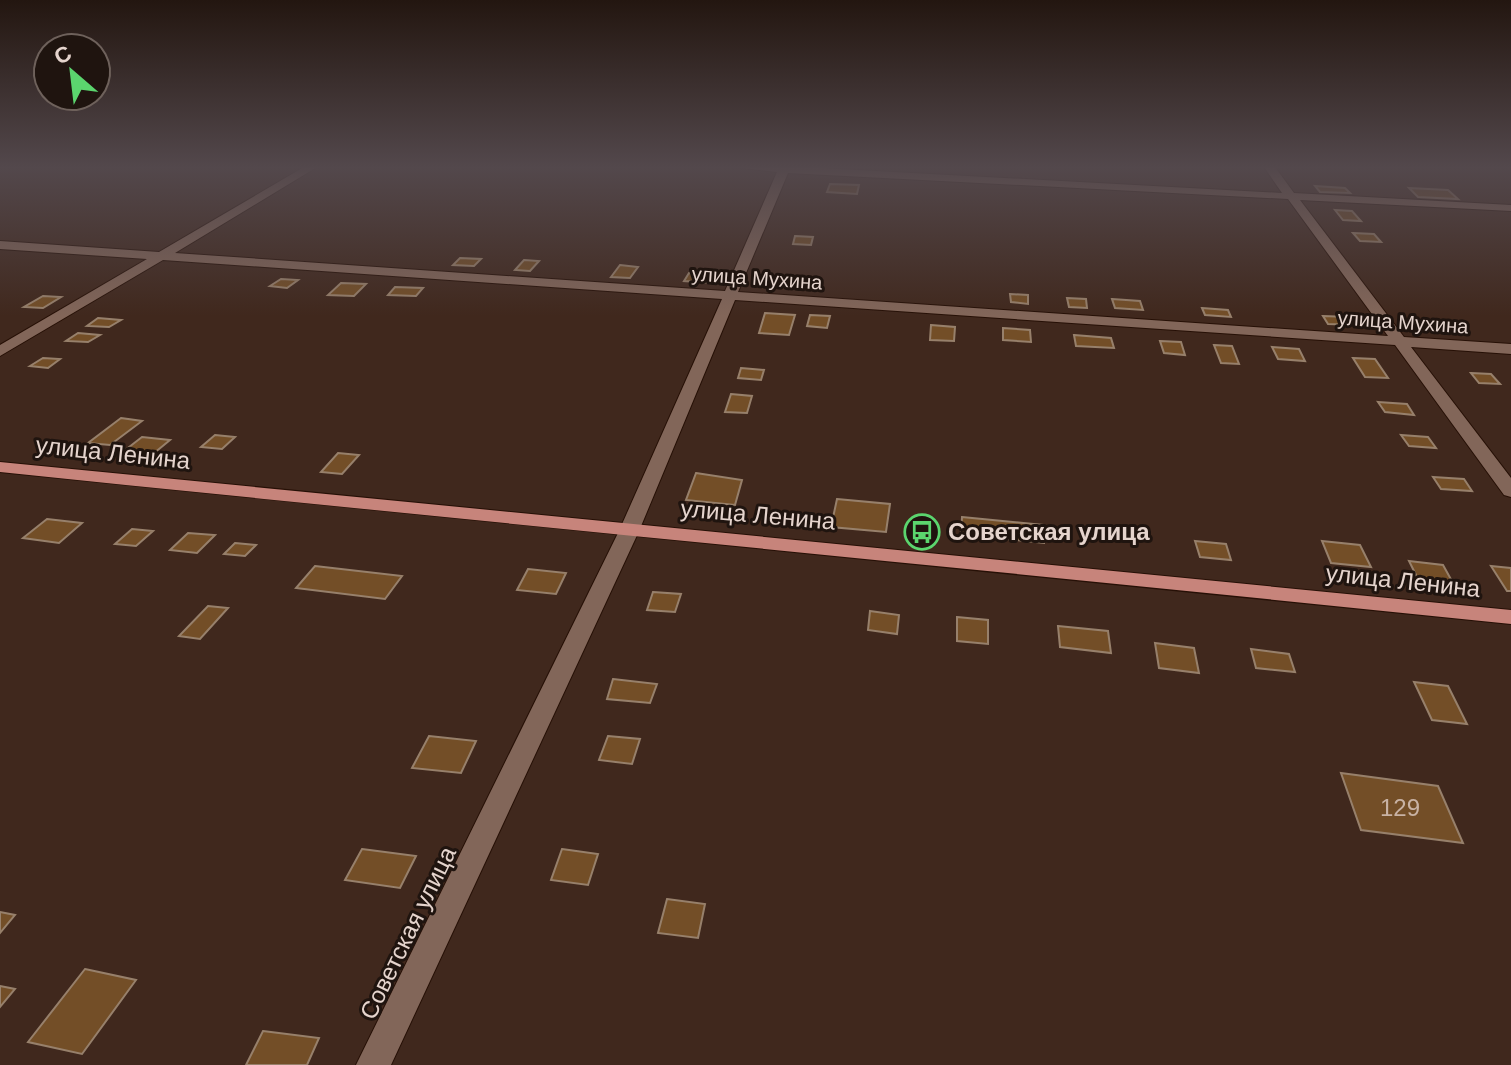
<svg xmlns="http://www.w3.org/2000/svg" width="1511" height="1065" font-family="Arial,sans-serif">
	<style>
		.building { fill: #734e27; stroke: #97806b; stroke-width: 2 }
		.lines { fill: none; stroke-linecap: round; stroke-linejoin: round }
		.minor-casing { stroke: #261006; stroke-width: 2 }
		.major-casing { stroke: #261006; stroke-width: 2 }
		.minor { fill: #826659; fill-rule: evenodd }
		.major { fill: #c7847b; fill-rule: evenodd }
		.labels { text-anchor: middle; stroke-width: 6; stroke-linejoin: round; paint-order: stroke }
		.far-street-label { font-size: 20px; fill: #e5d4cd; stroke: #1f140f }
		.street-label { font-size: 24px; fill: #e5d4cd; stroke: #1f140f }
		.poi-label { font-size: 24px; font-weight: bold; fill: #e5d4cd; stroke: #1f140f; text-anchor: start }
		.near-number-label { font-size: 24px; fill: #c8b2a4 }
	</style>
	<rect width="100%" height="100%" fill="#40281d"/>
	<!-- building -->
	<g class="building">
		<polygon points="830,184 859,185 857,194 827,192"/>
		<polygon points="1315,186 1345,188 1350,193 1320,192"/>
		<polygon points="1409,188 1448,190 1458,199 1418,197"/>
		<polygon points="1335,210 1352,211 1361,221 1343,220"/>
		<polygon points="1353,233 1374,234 1381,242 1360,241"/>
		<polygon points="795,236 813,237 811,245 793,244"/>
		<polygon points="460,258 481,259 474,266 453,265"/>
		<polygon points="524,260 539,261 530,271 515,270"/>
		<polygon points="620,265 638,267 630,278 611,277"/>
		<polygon points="689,273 719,275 715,283 684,281"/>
		<polygon points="782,277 801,278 799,287 779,286"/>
		<polygon points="281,279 298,280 287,288 270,286"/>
		<polygon points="341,283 366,284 354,296 328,295"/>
		<polygon points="395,287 423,288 416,296 388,295"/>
		<polygon points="1010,294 1028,295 1028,304 1011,302"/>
		<polygon points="43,296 61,297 43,308 24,307"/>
		<polygon points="1067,298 1086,299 1087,308 1069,307"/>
		<polygon points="1112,299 1140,301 1143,310 1115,308"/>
		<polygon points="1202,308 1228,310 1231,317 1205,315"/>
		<polygon points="765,313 795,315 789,335 759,333"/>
		<polygon points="810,315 830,316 827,328 807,326"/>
		<polygon points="1323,316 1349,317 1354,325 1328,324"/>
		<polygon points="98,318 121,320 109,327 87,326"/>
		<polygon points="1424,320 1441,320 1450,330 1432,329"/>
		<polygon points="931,325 955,327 954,341 930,340"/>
		<polygon points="1003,328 1030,330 1031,342 1003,340"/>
		<polygon points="78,333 100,335 88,342 66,341"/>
		<polygon points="1074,335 1111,338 1114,348 1076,346"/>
		<polygon points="1160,341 1181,342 1185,355 1164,353"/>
		<polygon points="1214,345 1232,346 1239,364 1221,363"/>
		<polygon points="1272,347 1299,349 1305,361 1278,359"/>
		<polygon points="43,358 60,359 48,368 30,366"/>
		<polygon points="1353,358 1375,359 1388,378 1365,377"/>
		<polygon points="741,368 764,370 761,380 738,378"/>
		<polygon points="1471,373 1491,374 1500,384 1479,383"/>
		<polygon points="731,394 752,396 747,413 725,412"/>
		<polygon points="1378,402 1407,404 1414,415 1385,412"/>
		<polygon points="121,418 142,421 110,445 88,443"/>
		<polygon points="215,435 235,437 222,449 201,447"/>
		<polygon points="1401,435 1428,437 1436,448 1409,446"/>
		<polygon points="142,437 170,440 153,454 124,451"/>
		<polygon points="338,453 359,455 342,474 321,472"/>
		<polygon points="696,473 742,480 735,505 686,500"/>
		<polygon points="1433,477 1464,479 1472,491 1441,489"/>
		<polygon points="837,499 890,504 886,532 831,527"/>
		<polygon points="962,517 1043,525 1044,543 961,534"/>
		<polygon points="47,519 82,523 59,543 23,538"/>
		<polygon points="132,529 153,531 136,546 115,544"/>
		<polygon points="188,533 215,535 197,553 170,550"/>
		<polygon points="1195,541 1226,544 1231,560 1200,557"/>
		<polygon points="1322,541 1360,545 1371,567 1331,563"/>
		<polygon points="235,543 256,545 245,556 224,554"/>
		<polygon points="1409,561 1443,565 1453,583 1418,579"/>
		<polygon points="315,566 402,576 385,599 296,588"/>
		<polygon points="1491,566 1511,568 1511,591 1507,591"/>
		<polygon points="528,569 566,573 556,594 517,590"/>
		<polygon points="653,592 681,594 675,612 647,610"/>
		<polygon points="208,606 228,608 200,639 179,636"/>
		<polygon points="870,611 899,615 897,634 868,630"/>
		<polygon points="957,617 988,620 988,644 957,641"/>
		<polygon points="1058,626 1108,631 1111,653 1060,647"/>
		<polygon points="1155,643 1194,648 1199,673 1159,668"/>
		<polygon points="1251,649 1289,654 1295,672 1256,668"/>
		<polygon points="613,679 657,684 650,703 607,699"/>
		<polygon points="1414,682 1448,686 1467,724 1432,720"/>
		<polygon points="429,736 476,741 461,773 412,768"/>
		<polygon points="608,736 640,739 632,764 599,760"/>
		<polygon points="1341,773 1438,786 1463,843 1361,830"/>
		<polygon points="362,849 416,856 400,888 345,880"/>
		<polygon points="562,849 598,854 588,885 551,880"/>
		<polygon points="667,899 705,904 698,938 658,933"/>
		<polygon points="0,912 15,915 0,933"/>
		<polygon points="85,969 136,980 82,1054 28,1042"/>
		<polygon points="0,986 15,989 0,1007"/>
		<polygon points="263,1031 319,1038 307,1065 246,1065"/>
	</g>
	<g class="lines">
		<defs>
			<path id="minor" d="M304 167H317L175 253 725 291 777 172 734 167H802L1282 193 1264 167H1275L1294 193 1511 205V211L1300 200 1404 337 1511 344V354L1411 347 1511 478V497L1504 495 1395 345 735 300 639 531 391 1065H356L619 531 722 299 163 260 0 356V345L147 259 0 249V241L159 252ZM788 173 1288 199 1388 336 738 292Z"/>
			<path id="major" d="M0 462 1511 610V624C1007 572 504 524 0 472Z"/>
		</defs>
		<!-- minor casing -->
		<use href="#minor" class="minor-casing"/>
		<!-- major casing -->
		<use href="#major" class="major-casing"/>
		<!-- minor -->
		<use href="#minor" class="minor"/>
		<!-- major -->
		<use href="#major" class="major"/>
	</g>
	<!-- sky -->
	<linearGradient id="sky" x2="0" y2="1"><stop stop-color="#231610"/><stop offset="0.53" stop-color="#53484c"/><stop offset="1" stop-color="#53484c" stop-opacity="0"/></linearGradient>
	<rect width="1511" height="316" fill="url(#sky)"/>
	<!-- icons -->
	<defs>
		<symbol id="bus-ring" viewBox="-11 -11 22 22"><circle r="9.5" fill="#1f140f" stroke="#5bd56e" stroke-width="1.5"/><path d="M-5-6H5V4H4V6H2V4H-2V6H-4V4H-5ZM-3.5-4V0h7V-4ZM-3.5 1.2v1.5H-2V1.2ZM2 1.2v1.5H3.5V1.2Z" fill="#5bd56e"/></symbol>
	</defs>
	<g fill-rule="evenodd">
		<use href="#bus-ring" x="902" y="512" width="40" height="40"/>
	</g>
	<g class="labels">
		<!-- far-street labels -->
		<g class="far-street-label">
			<text transform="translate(757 278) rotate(4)" y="7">улица Мухина</text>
			<text transform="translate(1403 322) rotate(4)" y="7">улица Мухина</text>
		</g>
		<!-- street labels -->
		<g class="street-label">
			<text transform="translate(113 453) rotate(6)" y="8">улица Ленина</text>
			<text transform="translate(758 515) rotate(5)" y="8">улица Ленина</text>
			<text transform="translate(1403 581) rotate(6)" y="8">улица Ленина</text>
			<text transform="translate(408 933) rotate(-64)" y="8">Советская улица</text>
		</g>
		<!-- poi labels -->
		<g class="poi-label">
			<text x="948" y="540">Советская улица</text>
		</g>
		<!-- near-number labels -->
		<g class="near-number-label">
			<text x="1400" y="816">129</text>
		</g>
	</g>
	<!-- north arrow -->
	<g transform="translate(72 72) rotate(332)"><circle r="38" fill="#1f140f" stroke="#6e615b" stroke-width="2"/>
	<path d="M0-6L14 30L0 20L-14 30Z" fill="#5bd56e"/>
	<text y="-12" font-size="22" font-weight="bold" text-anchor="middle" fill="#e5d4cd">С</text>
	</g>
</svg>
